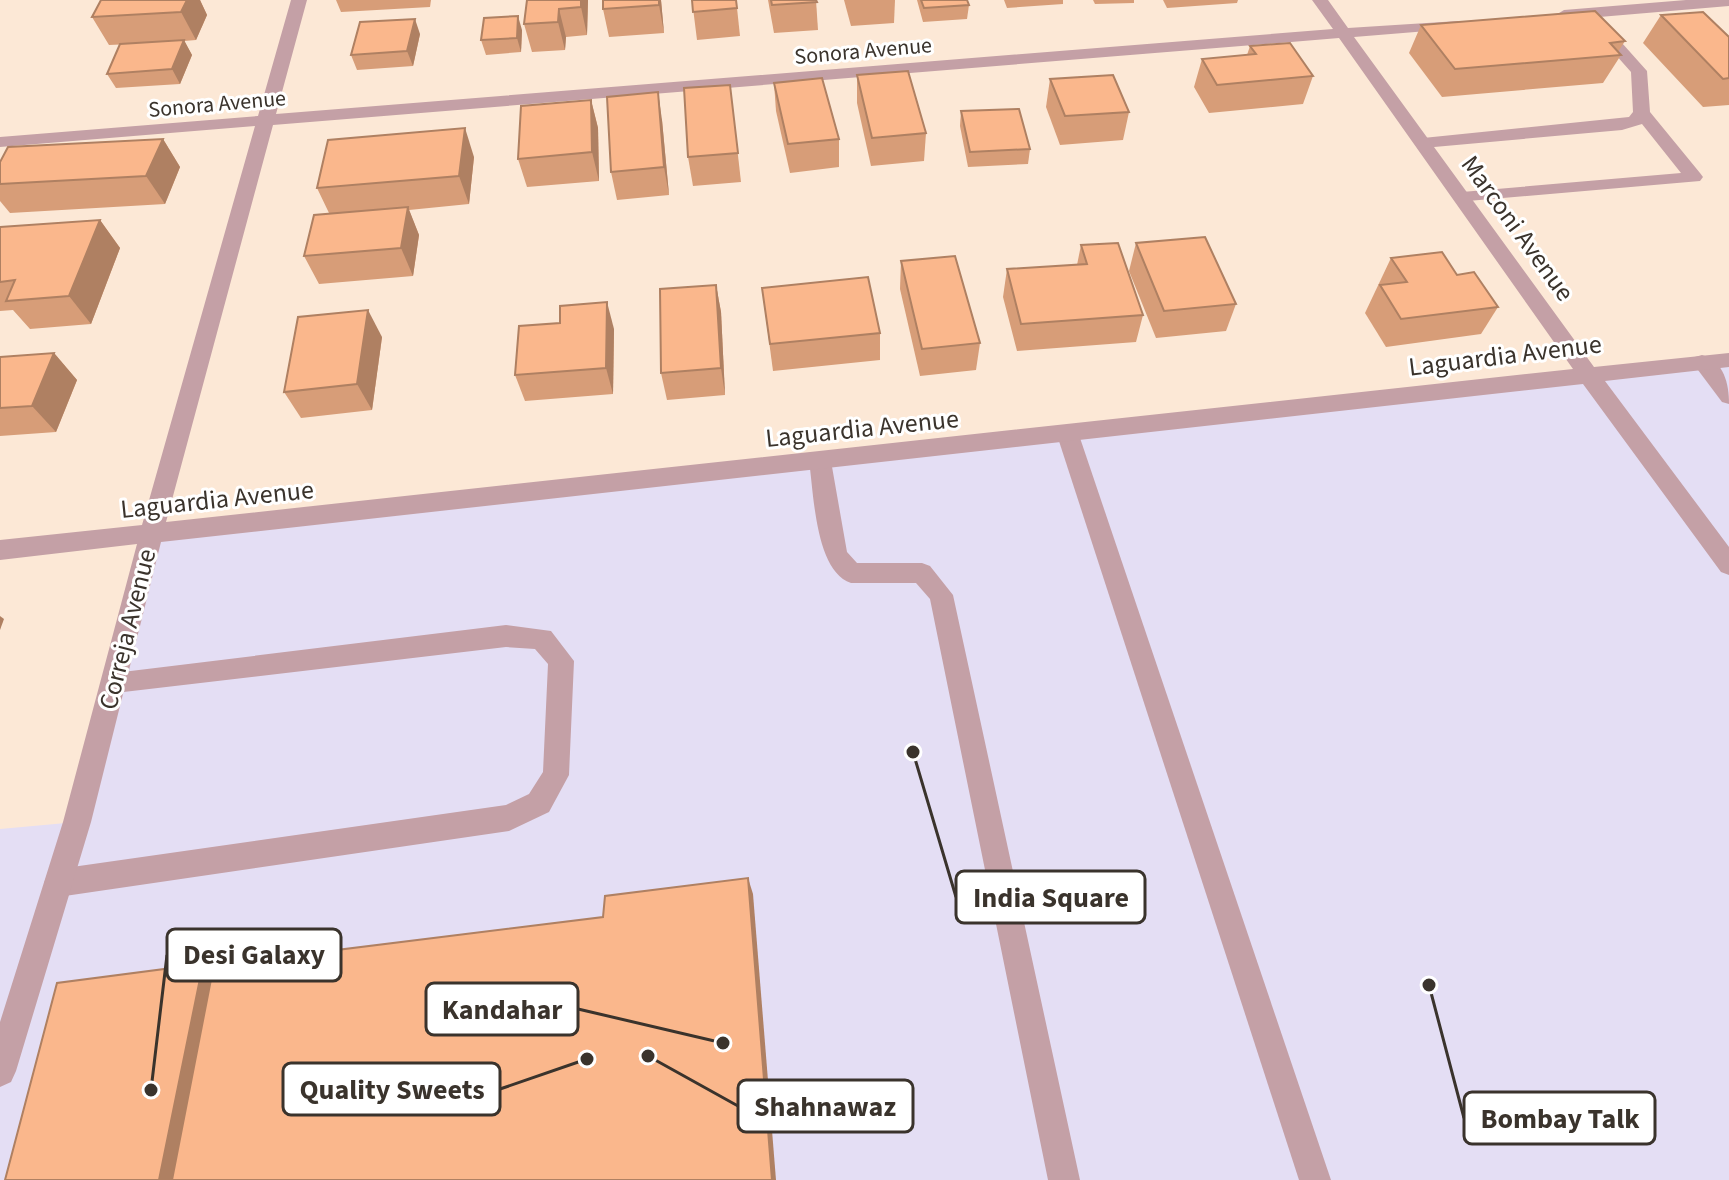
<svg xmlns="http://www.w3.org/2000/svg" width="1729" height="1180" font-family="'Source Sans 3',sans-serif">
	<style>
		.commercial { fill: #e4def4 }
		.lines { fill: none; stroke-linecap: round; stroke-linejoin: round }
		.lane { fill: #c4a0a6; fill-rule: evenodd }
		.street { fill: #c4a0a6; fill-rule: evenodd }
		.wall { fill: #d79d78 }
		.shaded-wall { fill: #af8062 }
		.building { fill: #fab78c; stroke: #af8062; stroke-width: 2 }
		.labels { text-anchor: middle; stroke-width: 6; stroke-linejoin: round; paint-order: stroke }
		.far-street-label { font-size: 22px; fill: #3a332c; stroke: #fff }
		.street-label { font-size: 26px; fill: #3a332c; stroke: #fff }
		.leader { fill: none; stroke: #3a332c; stroke-width: 3 }
		.callout-dot { fill: #3a332c; stroke: #fff; stroke-width: 3 }
		.callout { fill: #fff; stroke: #3a332c; stroke-width: 3 }
		.callout-label { font-size: 28px; text-anchor: middle; font-weight: bold; fill: #3a332c }
	</style>
	<rect width="100%" height="100%" fill="#fce8d6"/>
	<!-- commercial -->
	<polygon class="commercial" points="1729,360 1729,1180 0,1180 0,829 77,822 151,535"/>
	<g class="lines">
		<!-- lane -->
		<g class="lane">
			<polygon points="1599,22 1605,24 1647,71 1650,112 1700,173 1703,177 1700,181 1456,202 1453,198 1462,192 1681,173 1642,124 1622,130 1423,148 1414,143 1423,138 1629,117 1633,112 1631,72 1591,27"/>
			<path d="M1702 355C1724 361 1729 384 1729 404L1722 402 1692 362 1695 357Z"/>
			<polygon points="1068,427 1076,429 1079,435 1331,1180 1299,1180 1057,435 1060,429"/>
			<path d="M820 452 828 455 831 461 847 552 857 563H922L930 566 953 595 1080 1180H1048L930 599 916 583H851C815 571 814 494 809 461L812 455Z"/>
			<polygon points="506,625 551,631 574,661 569,775 549,812 509,831 58,897 48,893 44,883 48,873 58,869 506,805 529,794 543,772 548,664 535,649 506,647 115,693 106,690 102,682 106,674"/>
		</g>
		<!-- street -->
		<g class="street">
			<path d="M291 0H307L276 114 1333 29 1312 0H1328L1348 28 1458 21V27L1452 29 1354 37 1594 367 1729 353V367L1605 381 1729 547V575L1721 572 1583 384 161 542 91 822 16 1071 11 1082 0 1087V1022L63 822 137 544 0 560V540L142 525 255 126 0 147V137L258 116ZM1339 38 1573 369 166 522 273 125Z"/>
			<polygon points="1686,0 1729,0 1729,6 1564,20 1556,15 1564,10"/>
		</g>
	</g>
	<!-- wall -->
	<g class="wall">
		<polygon points="101,0 200,0 207,15 196,40 184,41 192,55 180,84 116,88 107,74 132,44 109,45 92,17"/>
		<polygon points="336,0 431,0 430,7 341,12"/>
		<polygon points="527,0 588,0 587,35 566,37 565,50 532,52 524,24"/>
		<polygon points="603,0 661,0 664,33 609,37 603,9"/>
		<polygon points="692,0 737,8 740,36 697,40"/>
		<polygon points="768,0 816,0 818,30 774,33"/>
		<polygon points="844,0 895,0 894,23 851,26"/>
		<polygon points="917,0 967,0 969,5 967,19 923,22"/>
		<polygon points="1004,0 1063,0 1063,4 1007,8"/>
		<polygon points="1093,0 1134,0 1134,3 1095,4"/>
		<polygon points="1163,0 1238,0 1237,3 1167,8"/>
		<polygon points="1661,15 1729,37 1729,105 1703,107 1643,43"/>
		<polygon points="1421,25 1625,41 1618,52 1621,55 1603,83 1442,97 1409,53"/>
		<polygon points="522,30 521,52 486,55 481,40"/>
		<polygon points="420,34 413,66 357,70 351,55"/>
		<polygon points="1250,46 1313,76 1303,104 1209,113 1194,87 1202,59 1247,55"/>
		<polygon points="857,75 926,133 924,161 871,166 857,103"/>
		<polygon points="1050,79 1129,112 1123,140 1060,145 1046,107"/>
		<polygon points="774,83 839,139 839,167 790,173 776,111"/>
		<polygon points="730,85 741,182 693,186 688,157"/>
		<polygon points="591,100 598,128 599,181 527,187 518,159"/>
		<polygon points="961,111 1030,149 1028,164 968,167 960,126"/>
		<polygon points="662,120 669,195 617,200 611,172"/>
		<polygon points="163,139 180,167 165,204 10,213 0,201 0,162"/>
		<polygon points="474,157 469,204 409,210 419,235 413,276 319,284 304,256 329,213 317,188"/>
		<polygon points="100,220 120,248 91,324 30,329 13,310 0,311 0,227"/>
		<polygon points="1136,243 1236,304 1226,331 1156,338 1129,271"/>
		<polygon points="1081,245 1143,315 1136,342 1017,351 1003,297 1007,269 1077,265"/>
		<polygon points="1391,258 1457,275 1498,307 1481,334 1386,347 1365,313"/>
		<polygon points="901,261 980,343 976,370 920,376 900,289"/>
		<polygon points="716,285 721,312 725,395 667,400 661,373"/>
		<polygon points="762,288 880,333 880,360 773,371"/>
		<polygon points="614,329 613,394 525,401 515,375"/>
		<polygon points="382,337 372,410 301,418 284,392"/>
		<polygon points="54,353 77,380 56,432 0,436 0,357"/>
	</g>
	<!-- shaded-wall -->
	<g class="shaded-wall">
		<polygon points="187,0 200,0 207,15 196,40 181,12"/>
		<polygon points="581,0 588,0 587,35 581,7"/>
		<polygon points="659,0 661,0 664,33 659,5"/>
		<polygon points="559,9 566,37 565,50 558,22"/>
		<polygon points="518,16 522,30 521,52 517,38"/>
		<polygon points="415,19 420,34 413,66 407,51"/>
		<polygon points="184,40 192,55 180,84 172,69"/>
		<polygon points="658,92 662,120 669,195 664,167"/>
		<polygon points="591,100 598,128 599,181 592,152"/>
		<polygon points="465,128 474,157 469,204 459,176"/>
		<polygon points="163,139 180,167 165,204 146,176"/>
		<polygon points="408,207 419,235 413,276 401,248"/>
		<polygon points="100,220 120,248 91,324 69,296"/>
		<polygon points="716,285 721,312 725,395 721,368"/>
		<polygon points="607,302 614,329 613,394 606,368"/>
		<polygon points="368,310 382,337 372,410 357,384"/>
		<polygon points="54,353 77,380 56,432 32,406"/>
		<polygon points="0,616 4,619 0,630"/>
		<polygon points="748,878 753,894 776,1180 772,1180"/>
		<polygon points="203,964 240,982 204,1180 159,1180"/>
	</g>
	<!-- building -->
	<g class="building">
		<polygon points="101,0 187,0 181,12 92,17"/>
		<polygon points="527,0 581,0 581,7 559,9 558,22 524,24"/>
		<polygon points="603,0 659,0 659,5 603,9"/>
		<polygon points="692,0 736,0 737,8 693,12"/>
		<polygon points="771,0 816,0 817,2 772,5"/>
		<polygon points="921,0 967,0 969,5 924,8"/>
		<polygon points="1595,11 1625,41 1610,43 1621,55 1455,69 1421,25"/>
		<polygon points="1703,12 1729,37 1729,78 1723,79 1661,15"/>
		<polygon points="518,16 517,38 481,40 484,18"/>
		<polygon points="415,19 407,51 351,55 360,22"/>
		<polygon points="184,40 172,69 107,74 120,44"/>
		<polygon points="1290,43 1313,76 1217,85 1202,59 1256,54 1250,46"/>
		<polygon points="908,71 926,133 872,138 857,75"/>
		<polygon points="1113,75 1129,112 1065,116 1050,79"/>
		<polygon points="822,78 839,139 788,144 774,83"/>
		<polygon points="730,85 738,153 688,157 684,88"/>
		<polygon points="658,92 664,167 611,172 607,97"/>
		<polygon points="591,100 592,152 518,159 521,106"/>
		<polygon points="1019,109 1030,149 970,152 961,111"/>
		<polygon points="465,128 459,176 317,188 328,140"/>
		<polygon points="163,139 146,176 0,184 0,162 8,147"/>
		<polygon points="408,207 401,248 304,256 314,215"/>
		<polygon points="100,220 69,296 6,301 15,280 0,282 0,227"/>
		<polygon points="1205,237 1236,304 1164,311 1136,243"/>
		<polygon points="1118,243 1143,315 1021,324 1007,269 1087,264 1081,245"/>
		<polygon points="1442,252 1457,275 1474,272 1498,307 1401,319 1380,285 1407,282 1391,258"/>
		<polygon points="955,256 980,343 922,349 901,261"/>
		<polygon points="868,277 880,333 770,344 762,288"/>
		<polygon points="716,285 721,368 661,373 660,289"/>
		<polygon points="607,302 606,368 515,375 519,326 560,323 560,306"/>
		<polygon points="368,310 357,384 284,392 298,317"/>
		<polygon points="54,353 32,406 0,408 0,357"/>
		<polygon points="748,878 772,1180 172,1180 213,969 328,958 329,951 603,917 605,896"/>
		<polygon points="203,964 159,1180 5,1180 57,983"/>
	</g>
	<g class="labels">
		<!-- far-street labels -->
		<g class="far-street-label">
			<text transform="translate(863 50) rotate(-5)" y="8">Sonora Avenue</text>
			<text transform="translate(217 103) rotate(-5)" y="8">Sonora Avenue</text>
		</g>
		<!-- street labels -->
		<g class="street-label">
			<text transform="translate(1518 228) rotate(54)" y="9">Marconi Avenue</text>
			<text transform="translate(1505 355) rotate(-7)" y="9">Laguardia Avenue</text>
			<text transform="translate(862 428) rotate(-6)" y="9">Laguardia Avenue</text>
			<text transform="translate(217 499) rotate(-6)" y="9">Laguardia Avenue</text>
			<text transform="translate(127 629) rotate(-76)" y="9">Correja Avenue</text>
		</g>
	</g>
	<!-- callouts -->
	<path class="leader" d="M913 752L956 897M151 1090L167 955M723 1043L578 1009M587 1059L500 1089M648 1056L738 1106M1429 985L1464 1118"/>
	<g class="callout-dot">
		<circle cx="913" cy="752" r="8"/>
		<circle cx="151" cy="1090" r="8"/>
		<circle cx="723" cy="1043" r="8"/>
		<circle cx="587" cy="1059" r="8"/>
		<circle cx="648" cy="1056" r="8"/>
		<circle cx="1429" cy="985" r="8"/>
	</g>
	<g class="callout">
		<rect x="956" y="871" width="189" height="52" rx="8"/>
		<rect x="167" y="929" width="174" height="52" rx="8"/>
		<rect x="426" y="983" width="152" height="52" rx="8"/>
		<rect x="283" y="1063" width="217" height="52" rx="8"/>
		<rect x="738" y="1080" width="175" height="52" rx="8"/>
		<rect x="1464" y="1092" width="191" height="52" rx="8"/>
	</g>
	<g class="callout-label">
		<text x="1051" y="907">India Square</text>
		<text x="254" y="964">Desi Galaxy</text>
		<text x="502" y="1019">Kandahar</text>
		<text x="392" y="1099">Quality Sweets</text>
		<text x="825" y="1116">Shahnawaz</text>
		<text x="1560" y="1128">Bombay Talk</text>
	</g>
</svg>
